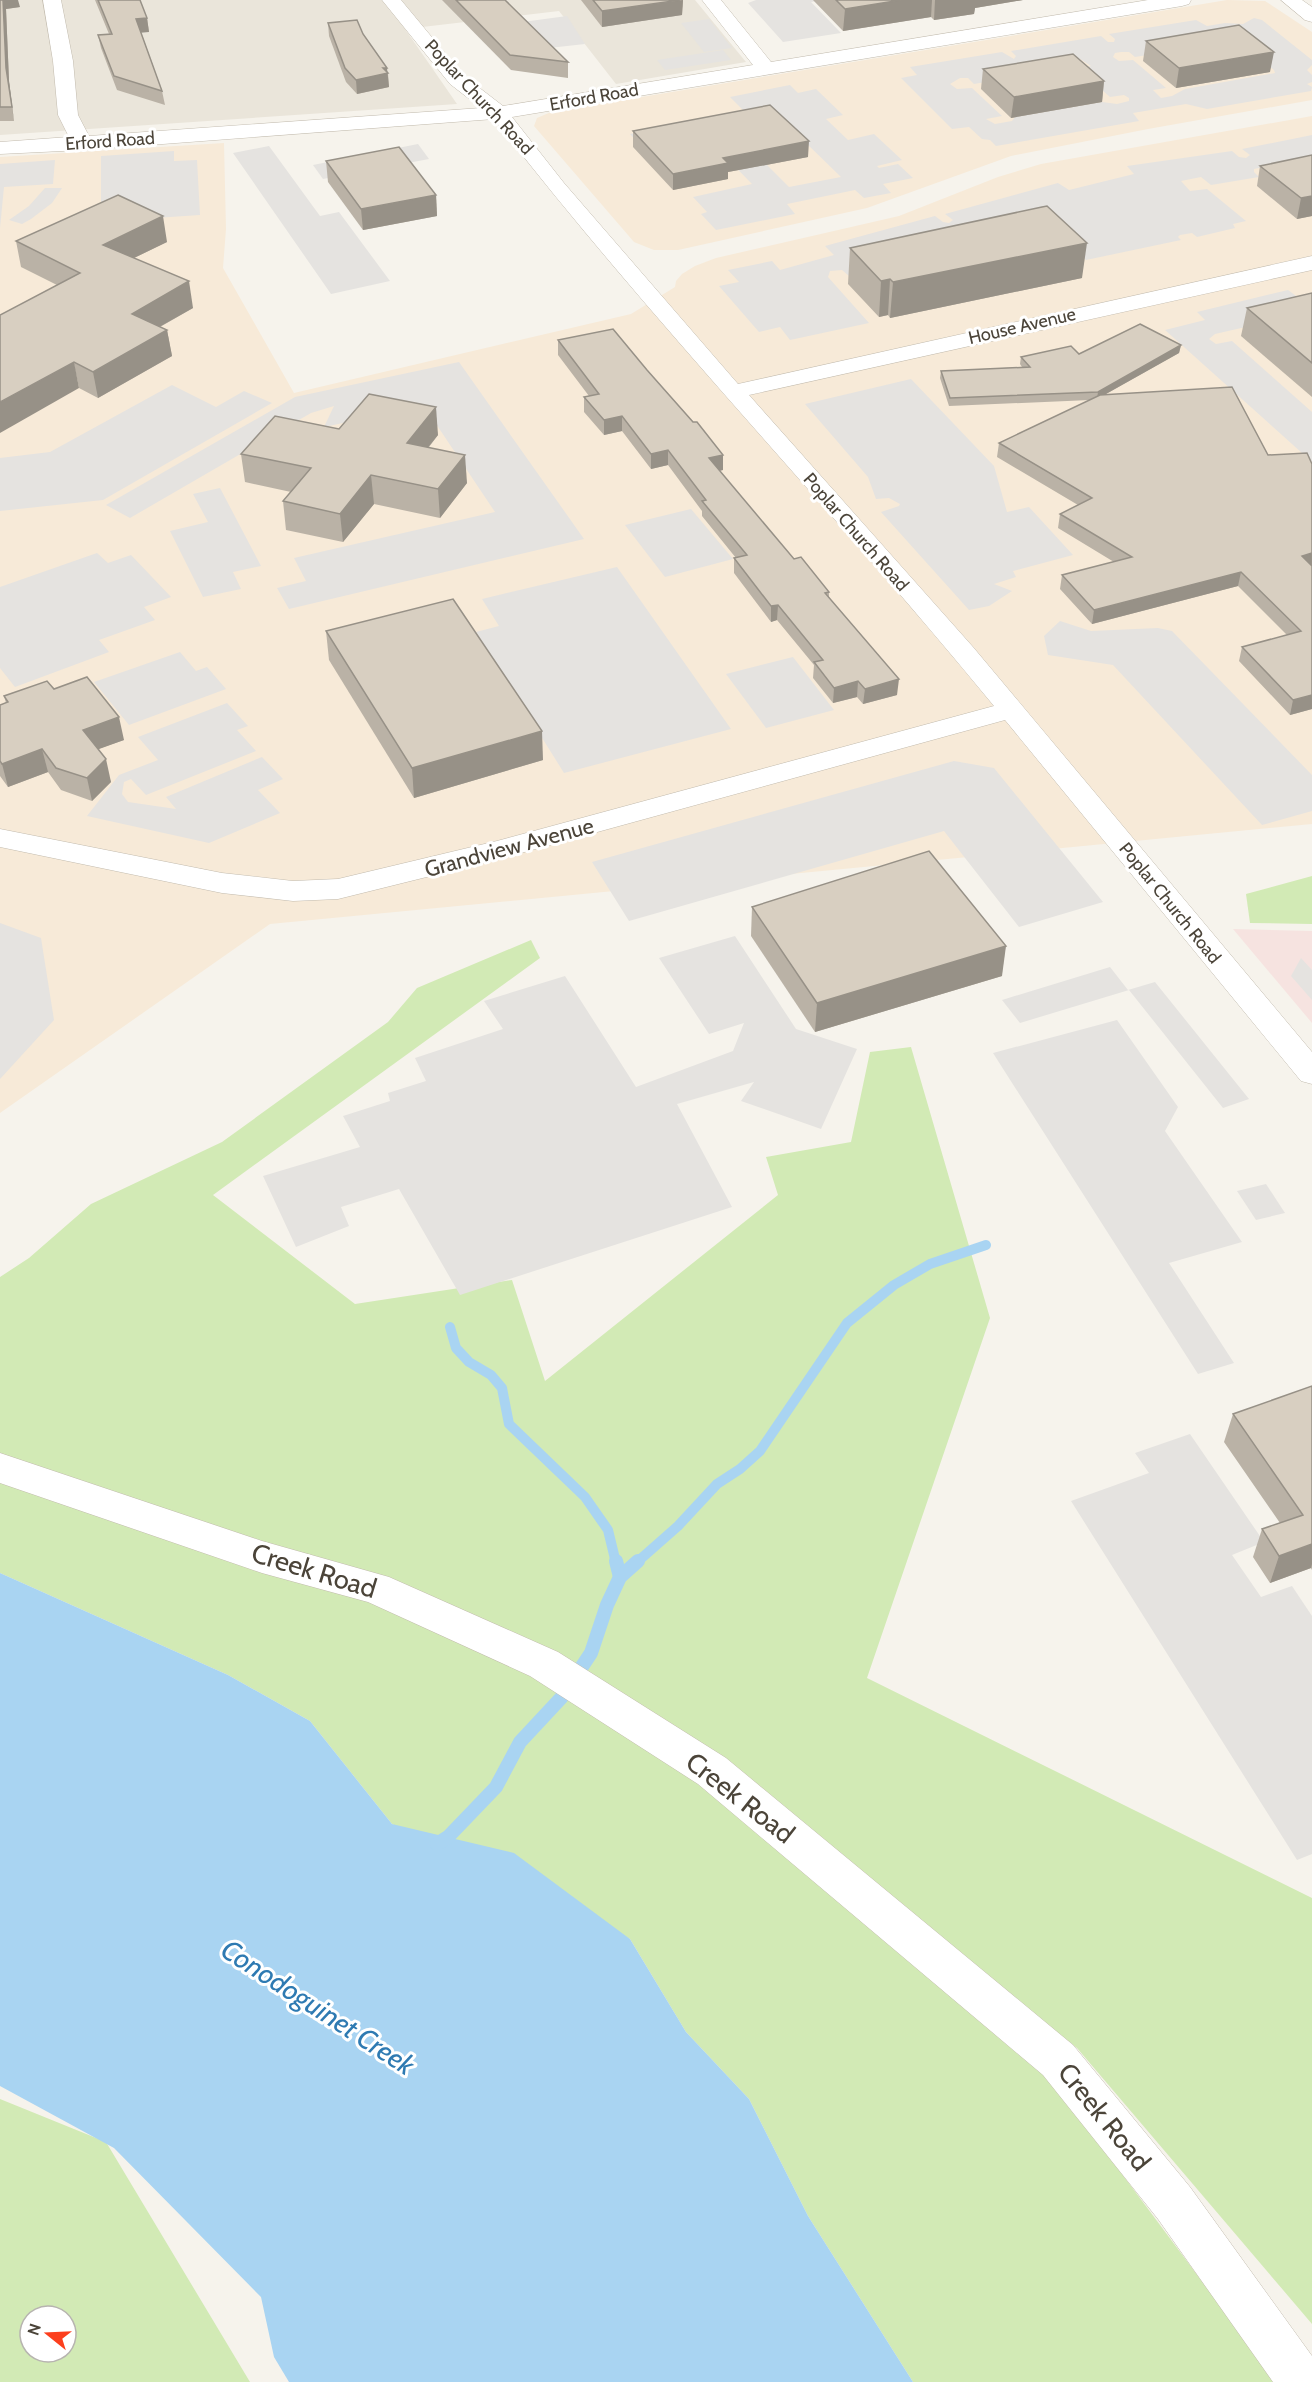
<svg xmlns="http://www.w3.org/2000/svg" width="1312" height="2382" font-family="Cabin,sans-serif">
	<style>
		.residential { fill: #eae5da }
		.commercial { fill: #f7ead8 }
		.medical { fill: #f6e3e0 }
		.green { fill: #d2eab5; fill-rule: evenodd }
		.parking { fill: #e5e3e0; fill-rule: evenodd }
		.water { fill: #a9d4f2 }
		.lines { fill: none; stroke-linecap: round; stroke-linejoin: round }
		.stream-far1 { stroke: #a9d4f2; stroke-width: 10 }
		.stream { stroke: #a9d4f2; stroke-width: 14 }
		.minor-casing { stroke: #c2bbae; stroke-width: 1 }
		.minor { fill: #fff; fill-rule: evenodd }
		.wall { fill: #bab2a6 }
		.shaded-wall { fill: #979187 }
		.building { fill: #d8cfc1; stroke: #979187; stroke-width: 1.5 }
		.labels { text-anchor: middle; stroke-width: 6; stroke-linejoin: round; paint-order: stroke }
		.far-street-label { font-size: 18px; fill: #4b4439; stroke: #fff }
		.street-label { font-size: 22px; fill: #4b4439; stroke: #fff }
		.near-street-label { font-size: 27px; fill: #4b4439; stroke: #fff }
		.near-water-label { font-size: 28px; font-style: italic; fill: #2e7ab2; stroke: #fff }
	</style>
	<rect width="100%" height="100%" fill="#f6f3ec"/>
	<!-- residential -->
	<polygon class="residential" points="0,0 695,0 746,62 616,84 559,11 405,29 457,104 0,135"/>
	<!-- commercial -->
	<g class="commercial">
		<polygon points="1227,0 1265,1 1312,32 1312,100 1148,129 1011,156 867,208 678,250 654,250 634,242 534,126 537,118 551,112"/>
		<polygon points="1312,116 1312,824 270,924 0,1113 0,157 224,143 226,229 223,268 294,393 631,314 675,287 676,281 682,274 695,266 716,258 899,216 998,177 1041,164"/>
	</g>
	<!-- medical -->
	<polygon class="medical" points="1233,929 1312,931 1312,1023"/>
	<!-- green -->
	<g class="green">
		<polygon points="1312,876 1312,924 1250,923 1246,894"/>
		<polygon points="531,940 540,958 213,1195 355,1304 512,1280 545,1381 778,1195 766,1157 851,1142 870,1052 911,1047 990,1318 867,1678 1312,1898 1312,2324 1077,2048 769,1805 1043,2068 1277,2382 913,2382 808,2216 749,2099 686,2032 630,1939 392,1824 310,1721 228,1675 0,1573 0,1277 29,1258 91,1204 222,1142 388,1022 417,988"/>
		<path d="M0 2099 106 2142 250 2382H0ZM30 2316H66V2352H30Z"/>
	</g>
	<!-- parking -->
	<g class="parking">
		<polygon points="756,0 824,0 811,2 841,33 783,42 748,3"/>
		<polygon points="567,16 585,44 540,49 515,23"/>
		<path d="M1254 18 1262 20 1312 60V65L1307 70 1312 75V82L1307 84 1312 87 1311 91 1207 109 1186 104 1133 113 1139 121 996 146 990 140 982 139 969 127 952 129 901 78 917 75 910 67 1002 52 1014 59 1016 56 1011 51 1101 36 1108 42H1114L1115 39 1109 34 1196 20 1207 26 1225 23 1243 24ZM1232 36 1274 70 1275 73 1185 89 1172 96 1161 98 1153 90 1166 88 1133 60 1119 61 1113 57 1115 53 1121 52H1129L1135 57 1226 42ZM1080 59 1091 66 1078 69 1110 97 1124 95 1129 98V101L1117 104 1102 102 1015 117 1012 121 995 124 986 119 1002 116 972 88 957 89 950 84 960 78H968L974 84 1074 67 1071 60Z"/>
		<polygon points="709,19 732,48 704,52 681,23"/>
		<polygon points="723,50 731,60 665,70 657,60"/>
		<polygon points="790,85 798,93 816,89 843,115 826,119 848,140 874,134 902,160 877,166 879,168 898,164 913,178 883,184 891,193 864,198 855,190 787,204 795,214 716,230 701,214 707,212 693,197 752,184 699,130 637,142 630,134 719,117 789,187 841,177 767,105 743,110 730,97"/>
		<polygon points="1312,135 1312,157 1254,169 1254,172 1259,177 1211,185 1201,177 1181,181 1190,191 1207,189 1246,221 1233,224 1235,228 1197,237 1192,233 1180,235 1178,237 1181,240 1086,260 1059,235 1074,230 1052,211 849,276 842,270 830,271 828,277 869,323 790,340 780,327 759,332 719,286 739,282 728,270 772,261 780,270 834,255 825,246 935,216 943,222 949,223 953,220 945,214 1058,183 1069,190 1134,174 1127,166 1232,151 1239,157 1246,158 1250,155 1242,149"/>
		<polygon points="418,144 429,159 323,179 313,165"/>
		<polygon points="269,146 320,216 339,212 390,281 331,294 233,153"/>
		<polygon points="174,151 174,161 197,160 200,215 140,219 101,211 101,156"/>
		<polygon points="55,160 53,184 4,187 0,228 0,164"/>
		<polygon points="45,188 62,188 52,203 31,219 22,224 9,220 29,206"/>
		<polygon points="1288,290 1303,301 1312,312 1215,334 1209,339 1216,344 1232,341 1312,412 1312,462 1165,330 1205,320 1197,312"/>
		<polygon points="459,362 584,539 289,609 277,588 306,581 294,558 495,512 424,406 324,427 334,406 311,413 130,518 106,505 295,397"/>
		<polygon points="911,379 994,466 1007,512 1029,507 1073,555 1013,571 1016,577 994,584 1012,591 989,606 969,610 881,512 899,506 900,504 889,498 876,499 868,477 805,404"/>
		<polygon points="172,385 216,407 244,391 272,403 103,500 0,511 0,458 50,452"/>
		<polygon points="220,488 261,566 233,572 241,589 203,597 170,531 208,522 193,494"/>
		<polygon points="691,509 733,559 665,577 625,525"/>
		<polygon points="97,553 108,563 131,555 171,597 144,607 155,620 99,640 109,652 15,687 0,668 0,587"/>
		<polygon points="617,567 731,729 564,773 476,632 499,626 482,599"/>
		<polygon points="1060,621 1091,631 1158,628 1172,631 1312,775 1312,811 1262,825 1113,665 1048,655 1044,636"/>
		<polygon points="180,652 196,671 207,667 226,689 129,725 94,682"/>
		<polygon points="793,657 834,710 766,728 726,674"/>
		<polygon points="227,703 248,726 237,730 256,751 146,795 131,779 124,782 122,794 128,802 176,809 166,797 262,757 283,779 258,790 280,813 209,843 87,816 119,775 158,760 138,737"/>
		<polygon points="954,761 994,768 1103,902 1019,927 944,831 629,921 592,862"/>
		<polygon points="0,923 41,938 54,1020 0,1079"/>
		<polygon points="735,936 796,1029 857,1049 821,1129 741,1101 754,1082 677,1104 732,1207 460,1295 399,1189 341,1207 349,1226 296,1247 263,1176 360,1147 343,1116 390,1101 388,1093 426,1081 415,1058 503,1029 484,1001 565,976 636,1087 733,1051 744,1023 709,1034 659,958"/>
		<polygon points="1301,958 1312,970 1312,1000 1291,976"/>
		<polygon points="1110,967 1128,990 1155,982 1249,1099 1223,1108 1129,990 1020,1023 1002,1000"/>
		<polygon points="1117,1020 1178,1107 1165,1131 1242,1242 1169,1263 1234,1363 1198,1374 993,1053"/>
		<polygon points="1266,1184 1285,1213 1256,1220 1237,1191"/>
		<polygon points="1190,1434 1264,1542 1232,1555 1261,1597 1292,1586 1312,1616 1312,1854 1297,1860 1071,1501 1149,1473 1135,1453"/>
	</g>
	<!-- water -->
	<polygon class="water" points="0,1573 228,1675 310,1721 392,1824 514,1853 630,1939 686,2032 749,2099 808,2216 913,2382 289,2382 274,2357 261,2297 114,2148 0,2086"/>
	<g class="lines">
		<!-- stream-far1 -->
		<g class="stream-far1">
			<polyline points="450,1327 456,1348 469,1362 491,1375 502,1388 509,1424 585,1497 608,1530 616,1563"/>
			<polyline points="636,1563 678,1526 717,1484 740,1469 760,1451 847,1323 894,1285 930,1264 986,1245"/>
		</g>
		<!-- stream -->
		<g class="stream">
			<polyline points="616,1561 620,1577"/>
			<polyline points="437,1844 448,1837 496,1787 520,1742 561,1698 591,1653 607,1605 620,1577 638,1561"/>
		</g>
		<defs>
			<g id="minor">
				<path d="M43 0H61L73 61 78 115 89 136 481 108 450 84 382 0H401L464 76 503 106 753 65 702 0H721L771 62 1148 0H1191L1189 4 1182 6 512 117 564 183 738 384 1312 256V270L749 395 973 647 1312 1052V1084L1301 1081 1005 720 499 859 338 899 293 901 222 893 0 847V829L222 873 293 881 338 879 497 841 994 706C831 507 651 322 494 119L83 150 0 154V142L69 137 58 115 53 61Z"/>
				<polygon points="1281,0 1302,0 1312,7 1312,22 1305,20"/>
				<polygon points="0,1453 262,1541 389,1577 558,1652 726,1758 1073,2045 1190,2187 1312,2356 1312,2382 1273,2382 1158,2219 1043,2075 698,1784 530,1676 368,1602 262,1573 0,1483"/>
			</g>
		</defs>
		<!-- minor casing -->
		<use href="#minor" class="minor-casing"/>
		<!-- minor -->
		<use href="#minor" class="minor"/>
	</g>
	<!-- wall -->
	<g class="wall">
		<polygon points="0,0 20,7 6,9 9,81 14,121 0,121"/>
		<polygon points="95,0 140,0 147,18 149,32 141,32 162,91 165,105 117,90 101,48 98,35 109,34"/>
		<polygon points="442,0 505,0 568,62 568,78 511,70"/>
		<polygon points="581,0 683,0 682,15 602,27"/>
		<polygon points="813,0 1023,0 975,8 974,14 934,20 931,17 843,31"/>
		<polygon points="328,23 363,34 388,73 389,87 357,94 346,82 329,36"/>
		<polygon points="1146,41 1270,72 1176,88 1143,61"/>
		<polygon points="983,69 1104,81 1102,102 1011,118 981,89"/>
		<polygon points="633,131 808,157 728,172 728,179 673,190 633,147"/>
		<polygon points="1312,155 1312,216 1297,219 1257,186 1260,166"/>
		<polygon points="326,161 436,195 437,216 363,230 328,182"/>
		<polygon points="16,241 167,242 134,258 193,308 160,327 167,330 172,356 98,398 79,388 57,285 21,267"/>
		<polygon points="850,248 1082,278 890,318 888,315 879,317 848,284"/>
		<polygon points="1312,293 1312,397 1241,336 1247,308"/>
		<polygon points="558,340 647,370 723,455 723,470 719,471 794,559 829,592 829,597 897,695 863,704 857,697 833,703 813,678 814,665 777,620 771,622 734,573 734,558 736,558 702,516 702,511 668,465 651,469 622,431 604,435 584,412 584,397 589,396 558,355"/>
		<polygon points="1181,345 1179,353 1106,394 1268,455 1307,453 1312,709 1290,715 1239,661 1242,647 1287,635 1238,586 1092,624 1060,589 1062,575 1114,562 1058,528 1060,514 1078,505 997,457 999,443 1090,400 949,406 940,378 941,371 1022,367 1020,364 1021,357 1079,354"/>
		<polygon points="339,429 438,435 429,447 467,483 440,518 374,504 343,542 286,530 283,501 291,492 245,482 241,454"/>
		<polygon points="326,631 543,760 414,798 329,660"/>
		<polygon points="54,689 124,740 98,749 111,782 92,801 61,790 48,772 8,787 0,776 0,705 6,703 4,696"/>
		<polygon points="752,907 1002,976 815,1032 751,936"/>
		<polygon points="1312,1386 1312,1570 1311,1568 1270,1583 1253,1557 1262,1529 1280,1523 1224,1442 1233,1414"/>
	</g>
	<!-- shaded-wall -->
	<g class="shaded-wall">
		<polygon points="3,0 18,0 20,7 6,9 9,81 14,121 6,68"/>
		<polygon points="683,0 682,15 602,27 602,11"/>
		<polygon points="901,0 932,0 931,17 843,31 845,9"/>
		<polygon points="935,0 1023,0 975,8 974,14 934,20"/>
		<polygon points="147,18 149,32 138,33 136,19"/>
		<polygon points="1274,52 1270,72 1176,88 1179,68"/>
		<polygon points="383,68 387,68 389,87 357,94 356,80"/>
		<polygon points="1104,81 1102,102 1011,118 1014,97"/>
		<polygon points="809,141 808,157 728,172 728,179 673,190 673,174 723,158"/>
		<polygon points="436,195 437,216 363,230 361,209"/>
		<polygon points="1312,196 1312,216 1297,219 1301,198"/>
		<polygon points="163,216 167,242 107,271 103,245"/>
		<polygon points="1087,243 1082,278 890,318 893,282"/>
		<polygon points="890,279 888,315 879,317 881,281"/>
		<polygon points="189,281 193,308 136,340 132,314"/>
		<polygon points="167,330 172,356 98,398 93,372"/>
		<polygon points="1181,345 1179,353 1097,399 1098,392"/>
		<polygon points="74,362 79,388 0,433 0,402"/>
		<polygon points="436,407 438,435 409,471 407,443"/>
		<polygon points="622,416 622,431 604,435 604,420"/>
		<polygon points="668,450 668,465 651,469 651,454"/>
		<polygon points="465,455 467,483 440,518 438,489"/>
		<polygon points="723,455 723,470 708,473 709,458"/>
		<polygon points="371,475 374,504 343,542 340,514"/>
		<polygon points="1312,553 1312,566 1302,556"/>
		<polygon points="1241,572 1238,586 1092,624 1094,610"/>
		<polygon points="778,605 777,620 771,622 771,606"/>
		<polygon points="899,679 897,695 863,704 865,689"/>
		<polygon points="858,681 857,697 833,703 834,688"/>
		<polygon points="1312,695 1312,709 1290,715 1293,700"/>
		<polygon points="119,717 124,740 88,753 83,730"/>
		<polygon points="542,731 543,760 414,798 412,768"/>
		<polygon points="42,749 48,772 8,787 2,764"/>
		<polygon points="106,759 111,782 92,801 87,778"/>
		<polygon points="1006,946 1002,976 815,1032 817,1003"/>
		<polygon points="1312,1544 1312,1564 1311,1568 1270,1583 1279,1556"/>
	</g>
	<!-- building -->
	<g class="building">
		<polygon points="0,0 3,0 6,68 12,107 0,107"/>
		<polygon points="98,0 140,0 147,18 136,19 162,91 114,76 98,35 112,34"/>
		<polygon points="456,0 505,0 568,62 510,55"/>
		<polygon points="593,0 680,0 602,11"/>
		<polygon points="836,0 901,0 845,9"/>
		<polygon points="357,20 363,34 387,68 383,68 388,73 356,80 345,68 328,23"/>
		<polygon points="1239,25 1274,52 1179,68 1146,41"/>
		<polygon points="1073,54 1104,81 1014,97 983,69"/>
		<polygon points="770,105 809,141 723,158 728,163 673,174 633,131"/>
		<polygon points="399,147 436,195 361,209 326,161"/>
		<polygon points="1312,155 1312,196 1301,198 1260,166"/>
		<polygon points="118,195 163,216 103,245 189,281 132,314 167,330 93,372 74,362 0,402 0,315 80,273 16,241"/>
		<polygon points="1047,206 1087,243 893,282 890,279 881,281 850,248 1042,207"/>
		<polygon points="1312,293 1312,363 1247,308"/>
		<polygon points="1140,324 1181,345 1098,392 950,398 941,371 1030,367 1021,357 1071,346 1079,354"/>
		<polygon points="613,329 647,370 693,422 697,422 723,455 709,458 794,559 801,557 829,592 825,593 899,679 865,689 858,681 834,688 814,662 823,660 778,605 771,606 734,558 747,555 702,501 706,500 668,450 651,454 622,416 604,420 584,397 599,394 558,340"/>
		<polygon points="1232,387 1268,455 1307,453 1312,464 1312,553 1302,556 1312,566 1312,695 1293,700 1242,647 1301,631 1241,572 1094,610 1062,575 1132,557 1060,514 1092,498 999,443 1100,395"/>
		<polygon points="369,394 436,407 407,443 465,455 438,489 371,475 340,514 283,501 311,468 241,454 275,416 339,429"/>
		<polygon points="453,599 542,731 412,768 326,631"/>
		<polygon points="87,677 119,717 83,730 106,759 87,778 56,768 42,749 2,764 0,761 0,705 8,702 4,696 47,681 54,689"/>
		<polygon points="929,851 1006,946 817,1003 752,907"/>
		<polygon points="1312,1386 1312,1544 1279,1556 1262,1529 1303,1515 1233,1414"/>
	</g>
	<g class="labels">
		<!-- far-street labels -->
		<g class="far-street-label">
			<text transform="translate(479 97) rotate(47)" y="6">Poplar Church Road</text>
			<text transform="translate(594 97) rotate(-10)" y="6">Erford Road</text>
			<text transform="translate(110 141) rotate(-4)" y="6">Erford Road</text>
			<text transform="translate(1022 326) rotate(-13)" y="6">House Avenue</text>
			<text transform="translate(856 532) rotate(49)" y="6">Poplar Church Road</text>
			<text transform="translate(1170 903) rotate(51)" y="6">Poplar Church Road</text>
		</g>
		<!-- street labels -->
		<g class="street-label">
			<text transform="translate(509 847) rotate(-15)" y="8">Grandview Avenue</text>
		</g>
		<!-- near-street labels -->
		<g class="near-street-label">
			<text transform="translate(314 1571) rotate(17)" y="9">Creek Road</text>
			<text transform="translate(740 1798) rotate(38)" y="9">Creek Road</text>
			<text transform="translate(1104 2117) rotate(51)" y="9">Creek Road</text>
		</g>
		<!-- near-water labels -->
		<g class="near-water-label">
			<text transform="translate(318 2007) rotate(33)" y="10">Conodoguinet Creek</text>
		</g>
	</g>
	<!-- north arrow -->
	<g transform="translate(48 2334) rotate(288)"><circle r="28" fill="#ffffff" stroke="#b7b4b0" stroke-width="1.5"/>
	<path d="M0-4.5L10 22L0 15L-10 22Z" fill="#fc3f1d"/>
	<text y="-9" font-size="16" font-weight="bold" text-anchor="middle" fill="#4b4439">N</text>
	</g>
</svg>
